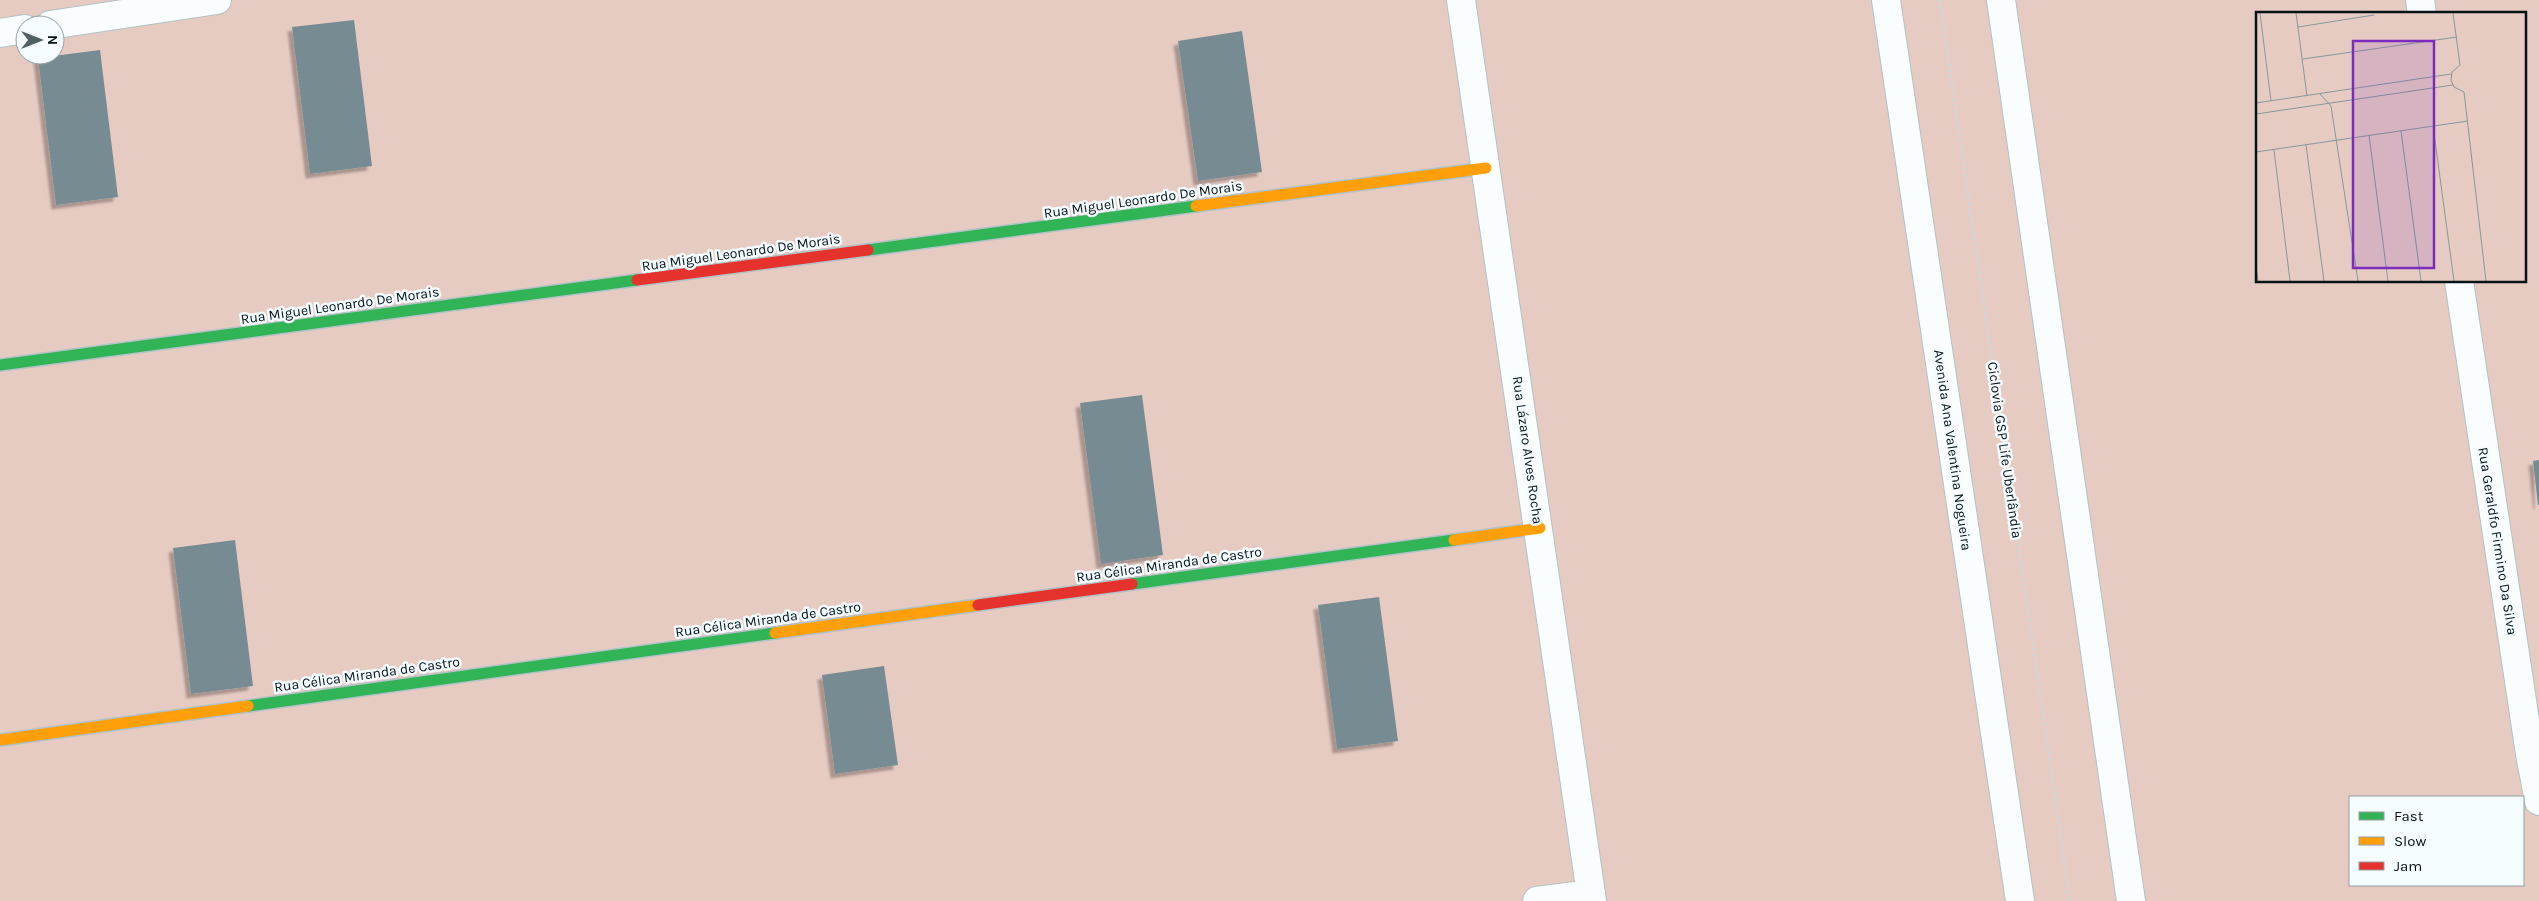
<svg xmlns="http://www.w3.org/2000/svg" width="2539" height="901" font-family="Karla,sans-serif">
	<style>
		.green { fill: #e6cbc2; fill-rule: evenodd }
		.building { fill: #778c92; filter: url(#shadow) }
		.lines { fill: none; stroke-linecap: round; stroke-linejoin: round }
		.street-casing { stroke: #b3c2c6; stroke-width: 30 }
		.fast-casing { stroke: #b3c2c6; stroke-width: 14 }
		.slow-casing { stroke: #b3c2c6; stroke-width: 14 }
		.jam-casing { stroke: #b3c2c6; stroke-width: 14 }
		.path { stroke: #d0d6d8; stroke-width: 3; stroke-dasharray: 2.5 2.5; stroke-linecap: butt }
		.street { stroke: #fafdfd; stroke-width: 28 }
		.fast { stroke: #30b455; stroke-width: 11 }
		.slow { stroke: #ff9f0a; stroke-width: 11 }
		.jam { stroke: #e5322d; stroke-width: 11 }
		.labels { text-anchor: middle; stroke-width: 5; stroke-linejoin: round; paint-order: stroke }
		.street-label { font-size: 14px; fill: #051317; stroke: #f4fcff }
		.inset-road { fill: none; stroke: #87979c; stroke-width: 1 }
		.view { fill: #7b2cbf; fill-opacity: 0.15; stroke: #7b2cbf; stroke-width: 2.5 }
		.inset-edge { fill: none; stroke: #051317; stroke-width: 2.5 }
	</style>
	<defs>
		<filter id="shadow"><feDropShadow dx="-4.5" dy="4.5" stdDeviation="1" flood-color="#0004"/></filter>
	</defs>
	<rect width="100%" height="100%" fill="#deeff4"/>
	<!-- green -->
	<path class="green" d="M0 0H2539V901H0ZM2258 14H2525V281H2258ZM25 25H55V55H25ZM2350 797H2523V885H2350Z"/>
	<!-- building -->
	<g class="building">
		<polygon points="354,20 372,166 310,174 292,27"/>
		<polygon points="1242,31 1262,172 1198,181 1178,41"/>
		<polygon points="100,50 118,197 56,205 38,58"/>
		<polygon points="1142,395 1163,555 1101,564 1080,403"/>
		<polygon points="2539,460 2539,505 2538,505 2533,461"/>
		<polygon points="235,540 253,686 191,694 173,548"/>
		<polygon points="1379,597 1398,741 1337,749 1318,605"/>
		<polygon points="884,666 898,765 835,774 822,675"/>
	</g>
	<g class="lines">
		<defs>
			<g id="street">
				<polyline points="1461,0 1592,901"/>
				<polyline points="1886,0 2020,901"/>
				<polyline points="2001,0 2131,901"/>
				<polyline points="2420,0 2422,14"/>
				<polyline points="50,25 217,0"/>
				<polyline points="0,33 25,29"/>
				<polyline points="2459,281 2530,754 2539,801"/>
				<polyline points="1537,901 1591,894"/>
			</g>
			<g id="fast">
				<polyline points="868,250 1196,206"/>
				<polyline points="0,365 637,280"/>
				<polyline points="1132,584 1454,540"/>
				<polyline points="248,706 775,633"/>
			</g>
			<g id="slow">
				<polyline points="1196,206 1486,168"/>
				<polyline points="1454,540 1540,528"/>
				<polyline points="775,633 978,605"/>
				<polyline points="0,740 248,706"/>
			</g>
			<g id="jam">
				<polyline points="637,280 868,250"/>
				<polyline points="978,605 1132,584"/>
			</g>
		</defs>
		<!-- street casing -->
		<use href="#street" class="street-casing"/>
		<!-- fast casing -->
		<use href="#fast" class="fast-casing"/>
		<!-- slow casing -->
		<use href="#slow" class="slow-casing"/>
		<!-- jam casing -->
		<use href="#jam" class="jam-casing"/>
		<!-- path -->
		<polyline class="path" points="1940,0 2070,901"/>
		<!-- street -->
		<use href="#street" class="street"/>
		<!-- fast -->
		<use href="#fast" class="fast"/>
		<!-- slow -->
		<use href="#slow" class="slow"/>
		<!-- jam -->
		<use href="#jam" class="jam"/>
	</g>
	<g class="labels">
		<!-- street labels -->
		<g class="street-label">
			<text transform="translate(1143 199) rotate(-8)" y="5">Rua Miguel Leonardo De Morais</text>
			<text transform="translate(741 252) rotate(-8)" y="5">Rua Miguel Leonardo De Morais</text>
			<text transform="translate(340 305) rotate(-8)" y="5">Rua Miguel Leonardo De Morais</text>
			<text transform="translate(1528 450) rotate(82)" y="5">Rua Lázaro Alves Rocha</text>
			<text transform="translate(1953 450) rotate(82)" y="5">Avenida Ana Valentina Nogueira</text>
			<text transform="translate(2005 450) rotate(82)" y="5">Ciclovia GSP Life Uberlândia</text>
			<text transform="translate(2498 541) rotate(81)" y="5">Rua Geraldfo Firmino Da Silva</text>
			<text transform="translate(1169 564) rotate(-8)" y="5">Rua Célica Miranda de Castro</text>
			<text transform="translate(768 619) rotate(-8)" y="5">Rua Célica Miranda de Castro</text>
			<text transform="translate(367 674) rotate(-8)" y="5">Rua Célica Miranda de Castro</text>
		</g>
	</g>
	<!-- overview -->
	<g transform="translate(2256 12)">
		<rect width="270" height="270" fill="#deeff4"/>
		<path d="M0 1H270V269H0Z" fill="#e6cbc2"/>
		<path class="inset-road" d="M4 1 15 89M40 1 51 84M197 1 204 53 196 60 195 68 198 75 208 80 230 269M42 15 118 3M47 47 201 25M64 82 75 94 102 269M0 91 195 62M0 102 197 73M177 114 198 269M145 119 165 269M113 123 132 269M50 133 68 269M18 138 34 269M0 140 212 109M0 254 2 269"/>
		<path class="view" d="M97 29H178V256H97Z"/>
		<rect width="270" height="270" class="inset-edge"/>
	</g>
	<!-- legend -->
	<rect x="2349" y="796" width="175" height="90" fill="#f4fcff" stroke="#949fa2"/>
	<rect x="2359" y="812" width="25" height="8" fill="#30b455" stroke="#949fa2"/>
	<text x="2394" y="821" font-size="15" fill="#051317">Fast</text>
	<rect x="2359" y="837" width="25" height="8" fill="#ff9f0a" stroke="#949fa2"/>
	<text x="2394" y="846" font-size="15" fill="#051317">Slow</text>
	<rect x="2359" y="862" width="25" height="8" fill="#e5322d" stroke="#949fa2"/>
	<text x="2394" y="871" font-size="15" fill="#051317">Jam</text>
	<!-- north arrow -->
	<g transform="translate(40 40) rotate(90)"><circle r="24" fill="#f4fcff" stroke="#949fa2"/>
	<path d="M0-4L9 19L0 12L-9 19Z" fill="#516064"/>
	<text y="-8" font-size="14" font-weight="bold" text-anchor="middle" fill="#051317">N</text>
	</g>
</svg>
